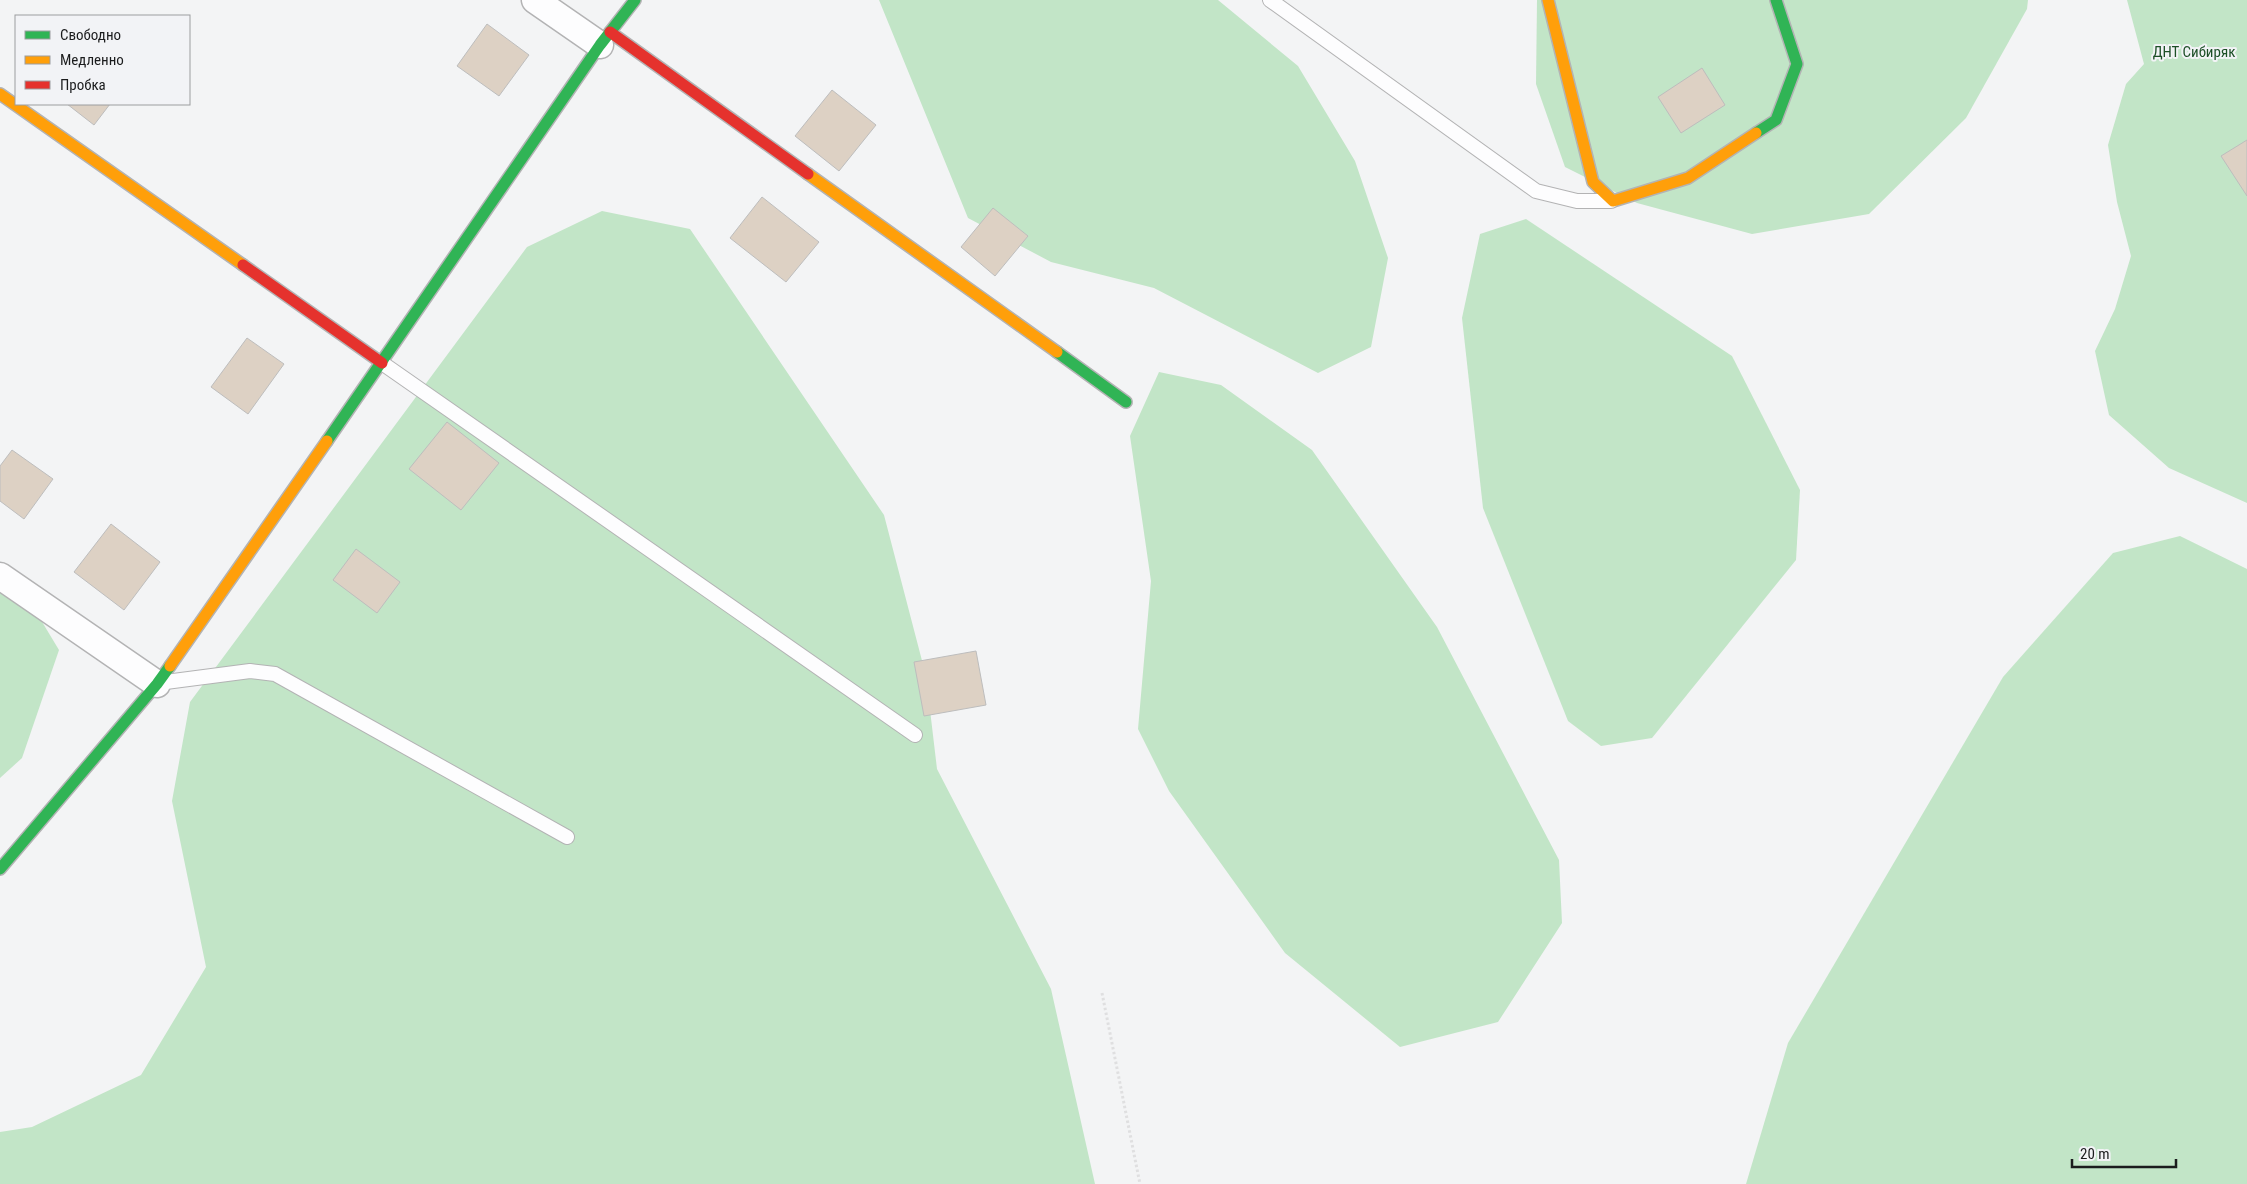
<svg xmlns="http://www.w3.org/2000/svg" width="2247" height="1184" font-family="'Roboto Condensed',sans-serif">
	<style>
		.green { fill: #c2e5c7 }
		.building { fill: #ddd1c4; stroke: #bdbdbd }
		.lines { fill: none; stroke-linecap: round; stroke-linejoin: round }
		.lane-casing { stroke: #b3b3b4; stroke-width: 16 }
		.street-casing { stroke: #b3b3b4; stroke-width: 29 }
		.fast-casing { stroke: #b3b3b4; stroke-width: 14 }
		.slow-casing { stroke: #b3b3b4; stroke-width: 14 }
		.jam-casing { stroke: #b3b3b4; stroke-width: 14 }
		.path { stroke: #dfdfe0; stroke-width: 3; stroke-dasharray: 2.5 2.5; stroke-linecap: butt }
		.lane { stroke: #fdfdfe; stroke-width: 14 }
		.street { stroke: #fdfdfe; stroke-width: 26 }
		.fast { stroke: #30b455; stroke-width: 11 }
		.slow { stroke: #ff9f0a; stroke-width: 11 }
		.jam { stroke: #e5322d; stroke-width: 11 }
		.labels { text-anchor: middle; stroke-width: 4; stroke-linejoin: round; paint-order: stroke }
		.park-label { font-size: 15px; fill: #1c4f26; stroke: #f2f3f6 }
	</style>
	<rect width="100%" height="100%" fill="#f3f4f5"/>
	<!-- green -->
	<g class="green">
		<polygon points="879,0 1218,0 1298,66 1355,161 1388,258 1371,347 1318,373 1154,288 1051,262 968,218"/>
		<polygon points="1537,0 2028,0 2027,9 1966,118 1869,214 1752,234 1637,203 1565,167 1536,84"/>
		<polygon points="2127,0 2247,0 2247,503 2169,468 2109,415 2095,351 2115,309 2131,256 2117,202 2108,145 2126,84 2144,64"/>
		<polygon points="602,211 690,229 884,515 926,676 937,769 1051,989 1095,1184 0,1184 0,1132 32,1127 141,1075 206,967 172,801 190,702 527,247"/>
		<polygon points="1526,219 1732,356 1800,490 1796,560 1652,738 1601,746 1568,721 1483,508 1462,318 1480,234"/>
		<polygon points="1159,372 1221,385 1312,450 1437,627 1559,860 1562,923 1498,1022 1400,1047 1285,953 1169,791 1138,729 1151,581 1130,436"/>
		<polygon points="2180,536 2247,569 2247,1184 1746,1184 1788,1043 2003,677 2113,553"/>
		<polygon points="0,567 15,577 59,650 22,758 0,778"/>
	</g>
	<!-- building -->
	<g class="building">
		<polygon points="487,24 529,55 499,96 457,66"/>
		<polygon points="1702,68 1725,105 1681,133 1658,97"/>
		<polygon points="832,90 876,125 839,171 795,136"/>
		<polygon points="67,104 110,104 94,125"/>
		<polygon points="2247,140 2247,196 2221,156"/>
		<polygon points="762,197 819,242 786,282 730,238"/>
		<polygon points="993,208 1028,236 995,276 961,247"/>
		<polygon points="247,338 284,364 248,414 211,387"/>
		<polygon points="447,422 499,463 461,510 409,469"/>
		<polygon points="12,450 53,479 24,519 0,501 0,466"/>
		<polygon points="111,524 160,562 124,610 74,572"/>
		<polygon points="356,549 400,582 377,613 333,580"/>
		<polygon points="976,651 986,705 924,716 914,662"/>
	</g>
	<g class="lines">
		<defs>
			<g id="lane">
				<polyline points="1270,0 1536,191 1577,201 1611,201"/>
				<polyline points="382,363 915,735"/>
				<polyline points="158,683 250,671 275,674 567,837"/>
			</g>
			<g id="street">
				<polyline points="535,0 600,45"/>
				<polyline points="0,576 157,684"/>
			</g>
			<g id="fast">
				<polyline points="1756,133 1776,120 1797,64 1776,0"/>
				<polyline points="1057,352 1126,402"/>
				<polyline points="327,441 600,45 635,0"/>
				<polyline points="0,869 157,684 170,666"/>
			</g>
			<g id="slow">
				<polyline points="1548,0 1593,182 1613,201 1688,178 1756,133"/>
				<polyline points="0,94 243,265"/>
				<polyline points="808,174 1057,352"/>
				<polyline points="170,666 327,441"/>
			</g>
			<g id="jam">
				<polyline points="610,32 808,174"/>
				<polyline points="243,265 382,363"/>
			</g>
		</defs>
		<!-- lane casing -->
		<use href="#lane" class="lane-casing"/>
		<!-- street casing -->
		<use href="#street" class="street-casing"/>
		<!-- fast casing -->
		<use href="#fast" class="fast-casing"/>
		<!-- slow casing -->
		<use href="#slow" class="slow-casing"/>
		<!-- jam casing -->
		<use href="#jam" class="jam-casing"/>
		<!-- path -->
		<polyline class="path" points="1102,993 1140,1184"/>
		<!-- lane -->
		<use href="#lane" class="lane"/>
		<!-- street -->
		<use href="#street" class="street"/>
		<!-- fast -->
		<use href="#fast" class="fast"/>
		<!-- slow -->
		<use href="#slow" class="slow"/>
		<!-- jam -->
		<use href="#jam" class="jam"/>
	</g>
	<g class="labels">
		<!-- park labels -->
		<g class="park-label">
			<text x="2194" y="57">ДНТ Сибиряк</text>
		</g>
	</g>
	<!-- legend -->
	<rect x="15" y="15" width="175" height="90" fill="#f2f3f6" stroke="#9c9d9f"/>
	<rect x="25" y="31" width="25" height="8" fill="#30b455" stroke="#9c9d9f"/>
	<text x="60" y="40" font-size="15" fill="#1b1c1d">Свободно</text>
	<rect x="25" y="56" width="25" height="8" fill="#ff9f0a" stroke="#9c9d9f"/>
	<text x="60" y="65" font-size="15" fill="#1b1c1d">Медленно</text>
	<rect x="25" y="81" width="25" height="8" fill="#e5322d" stroke="#9c9d9f"/>
	<text x="60" y="90" font-size="15" fill="#1b1c1d">Пробка</text>
	<!-- scale -->
	<path d="M2072 1159v8h104v-8" fill="none" stroke="#1b1c1d" stroke-width="2.5"/>
	<text x="2080" y="1159" font-size="15" fill="#1b1c1d" stroke="#f2f3f6" stroke-width="4" paint-order="stroke">20 m</text>
</svg>
